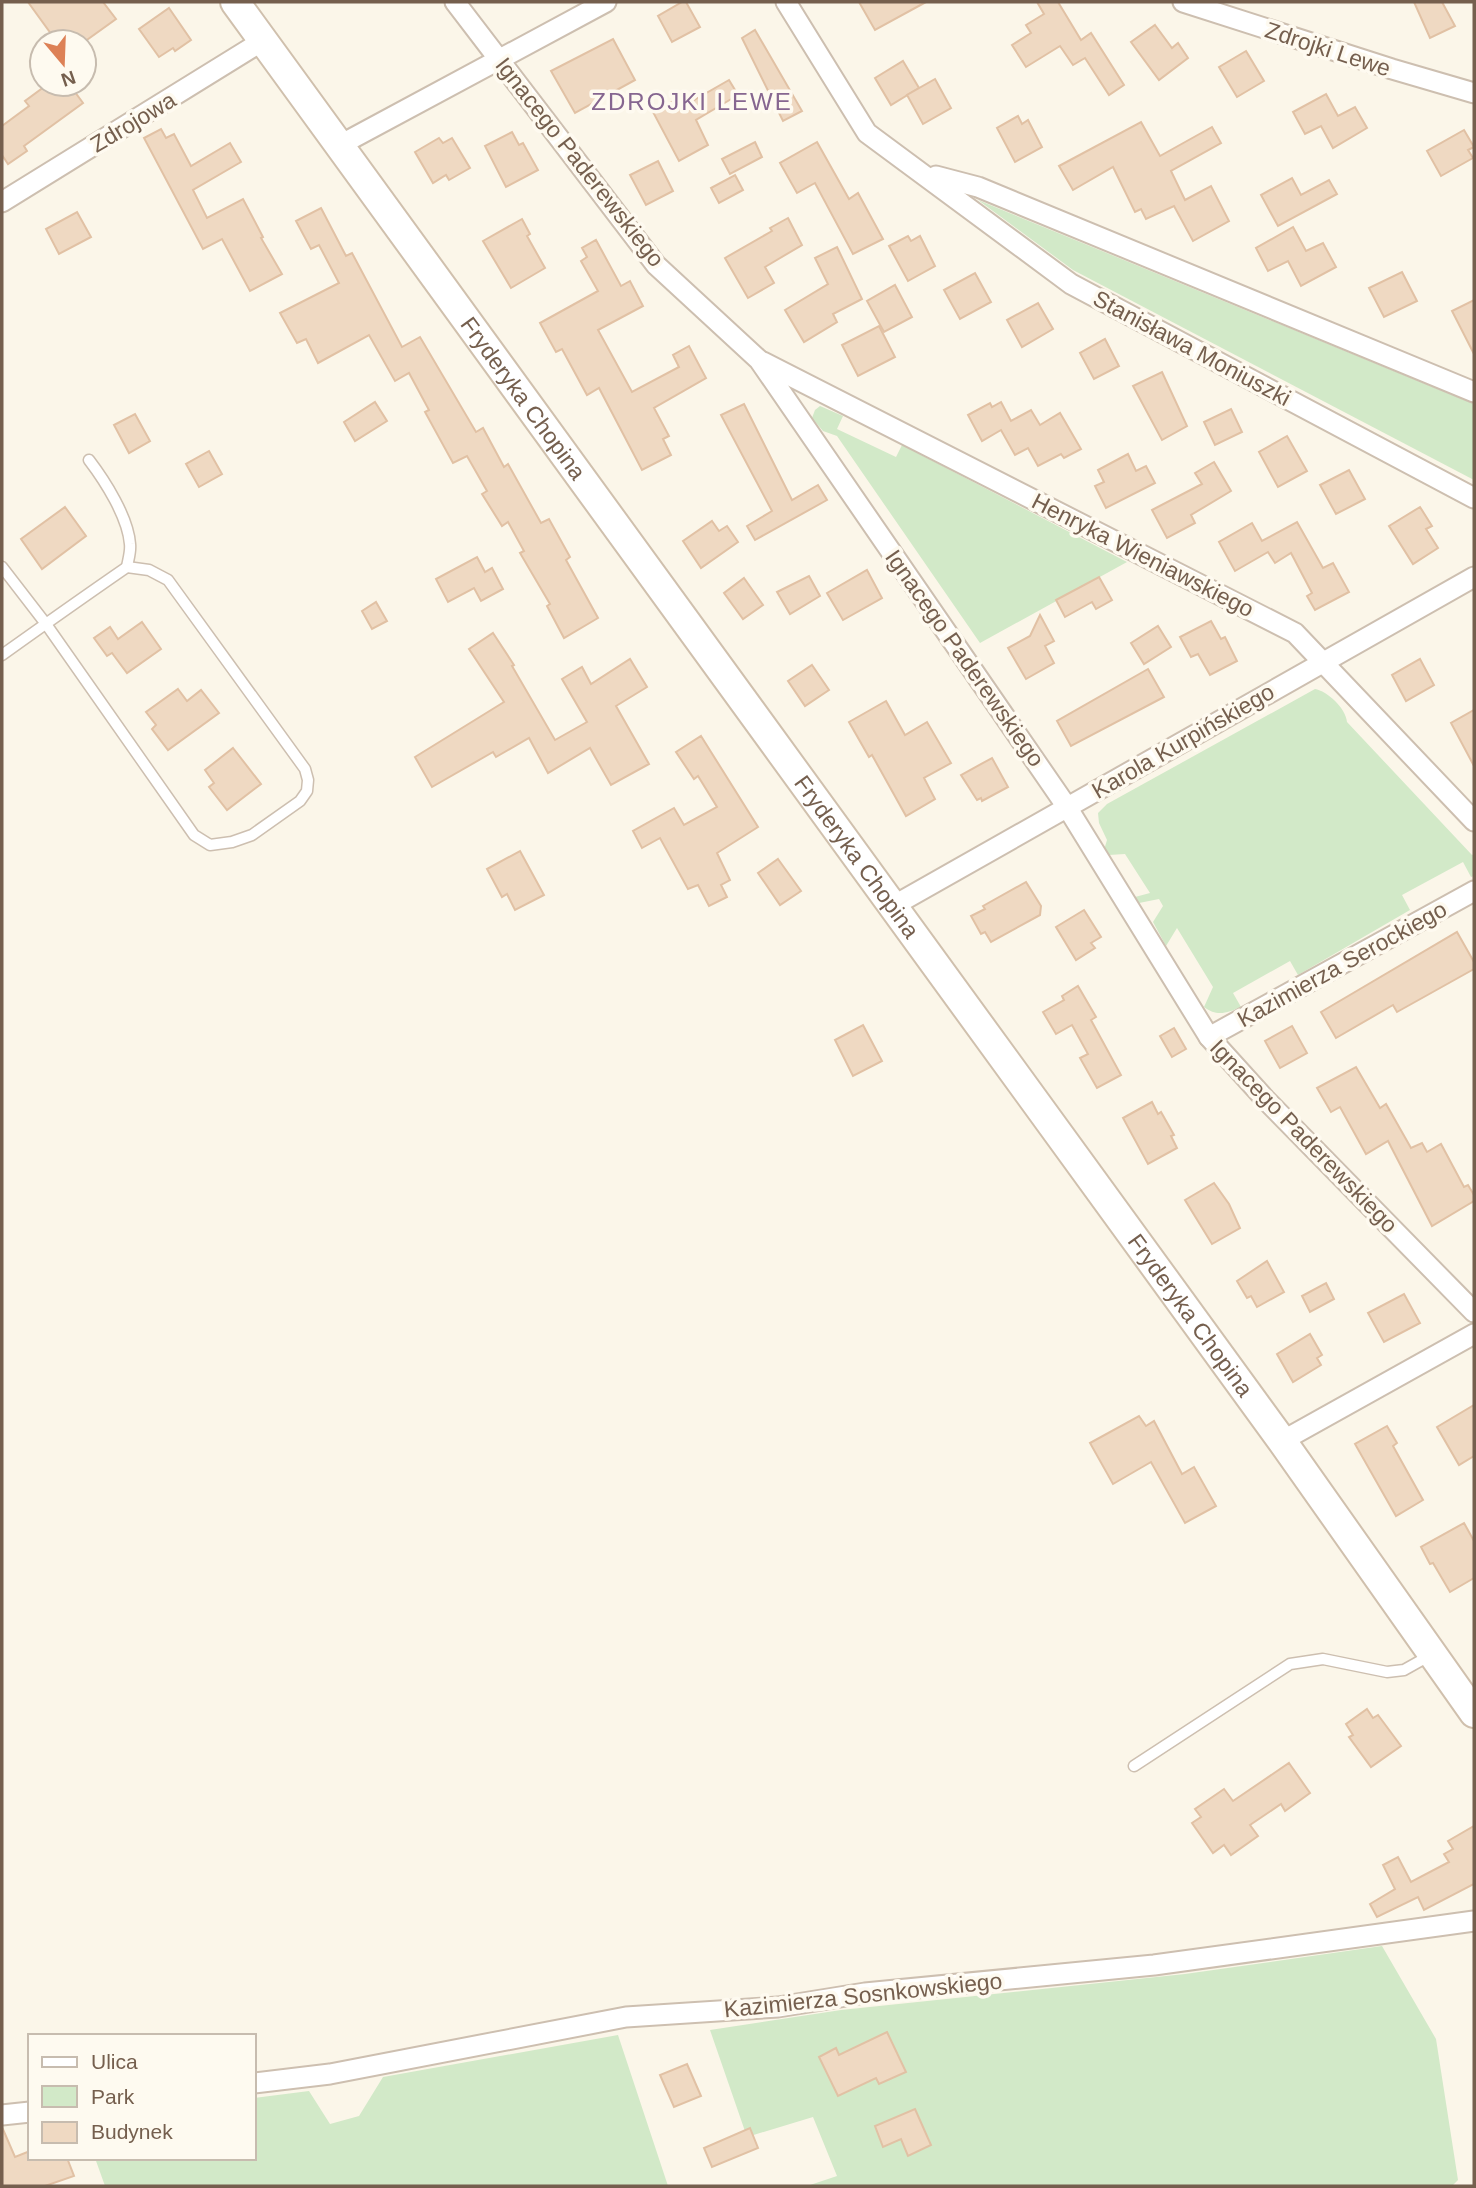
<svg xmlns="http://www.w3.org/2000/svg" width="1476" height="2188" font-family="Arial,sans-serif">
	<style>
		.green { fill: #d2e9c8 }
		.building { fill: #efd9c2; stroke: #e1c1a4; stroke-width: 2 }
		.lines { fill: none; stroke-linecap: round; stroke-linejoin: round }
		.lane-casing { stroke: #cdbfb0; stroke-width: 13 }
		.street-casing { stroke: #cdbfb0; stroke-width: 23 }
		.secondary-casing { stroke: #d0c0ad; stroke-width: 32 }
		.lane { stroke: #fff; stroke-width: 10 }
		.street { stroke: #fff; stroke-width: 19 }
		.secondary { stroke: #fff; stroke-width: 28 }
		.labels { text-anchor: middle; stroke-width: 7; stroke-linejoin: round; paint-order: stroke }
		.street-label { font-size: 23px; fill: #755f4e; stroke: #fefaf0 }
		.neighbourhood-label { font-size: 24px; letter-spacing: 2px; fill: #866690; stroke: #fefaf0 }
	</style>
	<rect width="100%" height="100%" fill="#fbf6e9"/>
	<!-- green -->
	<g class="green">
		<polygon points="978,200 1474,404 1474,480 1073,270"/>
		<polygon points="820,406 843,416 837,429 896,457 902,445 1127,562 980,643 837,436 823,431 812,418 815,410"/>
		<path d="M1315 689C1327 691 1346 708 1347 722L1472 855 1474 854V876L1471 877 1463 862 1402 895 1410 910 1298 975 1290 961 1233 993 1241 1007C1227 1013 1217 1017 1204 1007L1213 987 1177 928 1166 946 1153 922 1163 906 1159 899 1139 903 1135 897 1150 893 1125 854 1109 855 1104 850 1107 840 1099 823 1098 813 1107 804Z"/>
		<polygon points="1382,1946 1436,2039 1458,2180 1452,2186 807,2186 837,2176 813,2117 747,2137 710,2030 841,2010 1185,1974"/>
		<polygon points="618,2035 668,2186 105,2186 95,2158 254,2158 254,2098 309,2091 330,2124 359,2116 383,2077"/>
	</g>
	<!-- building -->
	<g class="building">
		<polygon points="28,2 103,2 116,19 84,42 57,42"/>
		<polygon points="682,2 686,2 700,27 672,42 658,16"/>
		<polygon points="859,2 926,2 875,30"/>
		<polygon points="1037,2 1058,2 1081,40 1091,33 1124,85 1109,95 1085,58 1073,65 1060,46 1026,67 1012,45 1031,33 1026,25 1044,14"/>
		<polygon points="1414,2 1442,2 1455,26 1430,38"/>
		<polygon points="169,8 191,40 175,51 173,48 159,57 139,29"/>
		<polygon points="1155,25 1172,48 1178,43 1188,58 1159,80 1131,42"/>
		<polygon points="755,30 802,111 783,121 742,38"/>
		<polygon points="613,39 635,80 575,113 551,71"/>
		<polygon points="1246,51 1264,81 1237,97 1219,67"/>
		<polygon points="903,61 919,88 891,105 875,78"/>
		<polygon points="935,79 951,108 923,124 907,95"/>
		<polygon points="729,80 738,95 696,120 708,145 679,161 653,112 683,96 687,104"/>
		<polygon points="48,84 69,84 83,103 24,146 27,151 8,164 2,155 2,126 29,106 25,101"/>
		<polygon points="1326,94 1338,116 1355,107 1367,128 1333,148 1321,126 1305,134 1293,112"/>
		<polygon points="1018,116 1022,124 1028,120 1042,147 1015,162 997,128"/>
		<polygon points="1141,122 1160,156 1212,127 1221,143 1171,171 1185,200 1211,186 1229,221 1193,241 1174,206 1146,219 1141,209 1135,212 1113,167 1073,190 1059,166"/>
		<polygon points="161,129 166,138 174,134 191,166 230,143 241,162 193,190 207,218 243,199 263,237 261,238 282,274 250,291 222,239 203,249 144,138"/>
		<polygon points="1464,130 1474,147 1468,150 1473,158 1441,176 1427,151"/>
		<polygon points="512,132 519,145 523,143 538,170 506,187 485,146"/>
		<polygon points="439,138 443,143 452,138 470,168 449,180 446,175 433,183 415,152"/>
		<polygon points="755,142 762,157 730,174 722,159"/>
		<polygon points="817,142 849,199 858,193 883,239 853,254 815,183 797,193 780,163"/>
		<polygon points="658,161 673,191 646,205 630,175"/>
		<polygon points="735,175 743,190 719,203 711,188"/>
		<polygon points="1292,178 1301,195 1329,180 1337,194 1278,226 1261,195"/>
		<polygon points="321,208 346,256 352,253 402,347 420,337 476,432 483,428 504,467 508,464 541,523 549,519 570,557 566,560 598,618 564,638 547,606 550,604 520,553 524,551 508,522 502,526 482,494 487,491 467,456 453,463 425,412 429,410 409,373 395,381 369,335 318,363 306,339 297,343 280,313 339,283 319,245 311,249 296,221"/>
		<polygon points="77,212 91,237 59,254 46,229"/>
		<polygon points="788,218 802,245 765,267 774,283 748,298 725,258 772,231 770,228"/>
		<polygon points="522,219 530,234 527,236 545,268 511,288 483,241"/>
		<polygon points="1293,227 1306,251 1323,243 1336,267 1301,286 1288,261 1268,271 1256,248"/>
		<polygon points="908,236 911,241 920,236 935,266 908,281 889,246"/>
		<polygon points="596,240 621,286 630,281 643,306 598,330 632,392 679,367 673,355 689,346 706,378 654,408 669,436 663,439 671,455 642,470 599,388 587,395 562,349 556,352 540,323 598,291 581,261 587,257 582,248"/>
		<polygon points="837,247 862,299 833,314 837,322 804,342 785,310 828,284 815,258"/>
		<polygon points="1402,272 1417,301 1384,317 1369,288"/>
		<polygon points="975,273 991,302 960,319 944,290"/>
		<polygon points="895,285 912,317 884,332 867,301"/>
		<polygon points="1474,300 1474,354 1452,311"/>
		<polygon points="1038,303 1053,329 1022,347 1007,320"/>
		<polygon points="879,326 895,357 858,376 842,345"/>
		<polygon points="1105,339 1119,366 1094,379 1080,353"/>
		<polygon points="1162,372 1187,426 1162,440 1133,386"/>
		<polygon points="375,402 387,421 355,441 344,422"/>
		<polygon points="1001,402 1011,421 1031,410 1040,425 1060,413 1081,449 1064,458 1061,454 1038,466 1028,448 1015,455 1001,430 982,441 968,415 990,403 992,407"/>
		<polygon points="744,404 792,500 818,485 827,500 755,540 747,526 772,511 721,415"/>
		<polygon points="1231,409 1242,432 1215,445 1204,422"/>
		<polygon points="135,414 150,441 129,453 114,425"/>
		<polygon points="1287,436 1307,471 1278,487 1259,452"/>
		<polygon points="209,451 222,474 199,487 186,464"/>
		<polygon points="1128,454 1136,471 1146,466 1155,483 1106,508 1095,486 1104,482 1098,470"/>
		<polygon points="1214,462 1231,491 1191,515 1195,523 1167,538 1152,510 1202,484 1195,473"/>
		<polygon points="1349,470 1365,499 1336,514 1320,485"/>
		<polygon points="65,507 86,536 42,569 21,539"/>
		<polygon points="1420,507 1432,526 1426,529 1438,548 1413,564 1389,526"/>
		<polygon points="712,521 719,531 727,526 738,542 701,568 683,541"/>
		<polygon points="1297,522 1323,568 1333,563 1349,592 1315,610 1307,596 1312,593 1291,553 1275,563 1268,552 1235,571 1219,542 1252,523 1262,541"/>
		<polygon points="477,557 485,572 492,568 503,589 481,601 474,588 448,602 436,579"/>
		<polygon points="867,570 882,598 843,620 827,593"/>
		<polygon points="809,576 820,596 790,614 777,592"/>
		<polygon points="1099,577 1112,600 1096,609 1092,602 1065,617 1056,600"/>
		<polygon points="744,578 763,605 743,619 724,593"/>
		<polygon points="376,602 387,621 372,629 362,611"/>
		<polygon points="1040,615 1054,641 1045,646 1054,663 1026,679 1008,648 1030,636"/>
		<polygon points="1211,621 1221,639 1225,637 1237,661 1210,675 1198,654 1191,657 1180,637"/>
		<polygon points="142,622 161,649 127,673 112,653 107,656 94,638 110,627 118,639"/>
		<polygon points="1158,626 1171,647 1144,664 1131,643"/>
		<polygon points="493,633 514,665 512,666 555,740 587,722 562,679 582,667 591,684 630,659 647,687 616,706 649,764 611,785 590,748 548,773 529,738 496,757 493,752 432,787 415,757 504,702 469,649"/>
		<polygon points="1420,659 1434,685 1406,701 1392,675"/>
		<polygon points="812,665 829,690 805,706 788,681"/>
		<polygon points="1148,669 1164,697 1071,746 1057,721"/>
		<polygon points="178,689 187,701 201,690 219,713 168,750 152,729 156,725 146,712"/>
		<polygon points="886,701 905,735 927,722 951,763 924,778 935,799 906,816 872,755 869,757 849,722"/>
		<polygon points="1474,710 1474,766 1451,723"/>
		<polygon points="701,736 758,827 717,853 730,880 721,885 727,897 709,906 698,885 688,889 660,838 642,848 633,831 674,808 684,825 717,807 698,776 694,779 676,752"/>
		<polygon points="233,748 261,784 227,810 209,787 214,783 205,770"/>
		<polygon points="992,758 1008,787 982,801 981,798 977,800 961,775"/>
		<polygon points="520,851 544,895 515,910 507,894 502,897 487,869"/>
		<polygon points="778,859 801,891 780,905 758,873"/>
		<polygon points="1026,882 1041,906 1040,915 991,942 985,932 981,934 971,916 985,909 983,906"/>
		<polygon points="1084,910 1101,937 1091,943 1095,948 1076,960 1056,927"/>
		<polygon points="1457,932 1474,962 1474,969 1397,1012 1393,1005 1336,1038 1321,1012"/>
		<polygon points="1078,986 1096,1017 1091,1020 1121,1075 1097,1088 1080,1058 1088,1054 1072,1025 1056,1034 1043,1012 1064,1000 1062,996"/>
		<polygon points="863,1025 882,1061 853,1076 835,1040"/>
		<polygon points="1292,1026 1307,1053 1280,1068 1265,1041"/>
		<polygon points="1174,1028 1186,1049 1172,1057 1160,1036"/>
		<polygon points="1356,1067 1380,1108 1386,1104 1411,1148 1422,1143 1427,1152 1441,1144 1464,1187 1468,1185 1474,1195 1474,1201 1432,1226 1388,1141 1366,1154 1340,1107 1331,1112 1317,1088"/>
		<polygon points="1152,1102 1158,1114 1161,1112 1174,1135 1171,1136 1177,1148 1148,1164 1123,1118"/>
		<polygon points="1214,1183 1229,1204 1240,1228 1212,1244 1185,1200"/>
		<polygon points="1267,1261 1284,1292 1257,1307 1251,1296 1247,1298 1237,1281"/>
		<polygon points="1326,1283 1334,1299 1310,1312 1302,1296"/>
		<polygon points="1404,1294 1420,1323 1384,1342 1368,1313"/>
		<polygon points="1310,1334 1322,1355 1317,1358 1321,1365 1293,1382 1277,1354"/>
		<polygon points="1474,1405 1474,1456 1459,1465 1437,1427"/>
		<polygon points="1139,1416 1146,1426 1154,1421 1182,1474 1194,1467 1216,1506 1185,1523 1151,1462 1113,1484 1090,1443"/>
		<polygon points="1387,1426 1397,1443 1393,1446 1423,1500 1396,1516 1355,1444"/>
		<polygon points="1464,1523 1474,1541 1474,1578 1450,1592 1433,1563 1430,1564 1421,1547"/>
		<polygon points="1367,1709 1373,1718 1378,1715 1401,1746 1371,1767 1349,1737 1353,1735 1346,1724"/>
		<polygon points="1289,1763 1310,1793 1285,1811 1281,1804 1250,1825 1258,1836 1231,1855 1224,1845 1213,1853 1192,1823 1201,1817 1195,1809 1224,1789 1233,1801"/>
		<polygon points="1474,1826 1474,1884 1424,1910 1418,1897 1377,1917 1370,1904 1395,1889 1383,1865 1398,1857 1411,1882 1449,1862 1444,1854 1453,1849 1448,1841"/>
		<polygon points="887,2032 906,2072 879,2084 876,2078 838,2096 819,2057 836,2048 839,2055"/>
		<polygon points="687,2064 701,2096 674,2107 660,2075"/>
		<polygon points="915,2109 931,2145 908,2156 901,2139 883,2147 875,2126"/>
		<polygon points="2,2127 15,2157 30,2151 30,2158 67,2158 74,2176 45,2186 2,2186"/>
		<polygon points="750,2128 758,2148 712,2167 704,2148"/>
	</g>
	<g class="lines">
		<defs>
			<g id="lane">
				<path d="M89 460C105 481 128 517 130 544 131 552 128 560 127 567"/>
				<path d="M2 567 46 624 194 835 210 845 232 842 252 835 300 801 307 791 308 780 305 769 168 580 149 570 127 567C85 596 44 625 2 655"/>
				<polyline points="1134,1766 1290,1664 1323,1659 1387,1672 1404,1670 1429,1656"/>
			</g>
			<g id="street">
				<polyline points="455,2 656,265 759,360 1067,807 1209,1037 1265,1099 1474,1312"/>
				<polyline points="786,2 867,133 1071,284 1474,498"/>
				<polyline points="1183,2 1392,69 1474,93"/>
				<polyline points="340,145 606,2"/>
				<polyline points="936,176 978,187 1474,392"/>
				<polyline points="2,202 264,40"/>
				<polyline points="763,362 1295,633 1474,821"/>
				<polyline points="893,906 1474,577"/>
				<polyline points="1209,1037 1474,891"/>
				<polyline points="1282,1441 1474,1334"/>
				<polyline points="254,2083 330,2074 626,2017 778,2007 865,1993 1154,1965 1474,1921"/>
				<polyline points="2,2115 30,2112"/>
			</g>
			<g id="secondary">
				<path id="s1" d="M235 2 1282 1441 1474 1713"/>
			</g>
		</defs>
		<!-- lane casing -->
		<use href="#lane" class="lane-casing"/>
		<!-- street casing -->
		<use href="#street" class="street-casing"/>
		<!-- secondary casing -->
		<use href="#secondary" class="secondary-casing"/>
		<!-- lane -->
		<use href="#lane" class="lane"/>
		<!-- street -->
		<use href="#street" class="street"/>
		<!-- secondary -->
		<use href="#secondary" class="secondary"/>
	</g>
	<g class="labels">
		<!-- street labels -->
		<g class="street-label">
			<text transform="translate(1328 49) rotate(18)" y="8">Zdrojki Lewe</text>
			<text transform="translate(133 122) rotate(-31)" y="8">Zdrojowa</text>
			<text transform="translate(580 162) rotate(52)" y="8">Ignacego Paderewskiego</text>
			<text transform="translate(1192 348) rotate(28)" y="8">Stanisława Moniuszki</text>
			<text dy="8" stroke="none"><textPath href="#s1" startOffset="490">Fryderyka Chopina</textPath></text>
			<text transform="translate(1143 555) rotate(27)" y="8">Henryka Wieniawskiego</text>
			<text transform="translate(965 658) rotate(55)" y="8">Ignacego Paderewskiego</text>
			<text transform="translate(1183 741) rotate(-30)" y="8">Karola Kurpińskiego</text>
			<text dy="8" stroke="none"><textPath href="#s1" startOffset="1057">Fryderyka Chopina</textPath></text>
			<text transform="translate(1342 964) rotate(-29)" y="8">Kazimierza Serockiego</text>
			<text transform="translate(1304 1136) rotate(46)" y="8">Ignacego Paderewskiego</text>
			<text dy="8" stroke="none"><textPath href="#s1" startOffset="1624">Fryderyka Chopina</textPath></text>
			<text transform="translate(863 1995) rotate(-6)" y="8">Kazimierza Sosnkowskiego</text>
		</g>
		<!-- neighbourhood labels -->
		<g class="neighbourhood-label">
			<text x="692" y="110">ZDROJKI LEWE</text>
		</g>
	</g>
	<!-- border -->
	<rect width="1476" height="2188" fill="none" stroke="#755f4e" stroke-width="7"/>
	<!-- legend -->
	<rect x="28" y="2034" width="228" height="126" fill="#fefaf0" stroke="#c7bcaf" stroke-width="2"/>
	<rect x="42" y="2057" width="35" height="10" fill="#ffffff" stroke="#c7bcaf" stroke-width="2"/>
	<text x="91" y="2069" font-size="21" fill="#755f4e">Ulica</text>
	<rect x="42" y="2086" width="35" height="21" fill="#d2e9c8" stroke="#c7bcaf" stroke-width="2"/>
	<text x="91" y="2104" font-size="21" fill="#755f4e">Park</text>
	<rect x="42" y="2122" width="35" height="21" fill="#efd9c2" stroke="#c7bcaf" stroke-width="2"/>
	<text x="91" y="2139" font-size="21" fill="#755f4e">Budynek</text>
	<!-- north arrow -->
	<g transform="translate(63 63) rotate(161)"><circle r="33" fill="#fefaf0" stroke="#c7bcaf" stroke-width="2"/>
	<path d="M0-5L12 26L0 18L-12 26Z" fill="#dd8156"/>
	<text y="-10" font-size="19" font-weight="bold" text-anchor="middle" fill="#755f4e">N</text>
	</g>
</svg>
